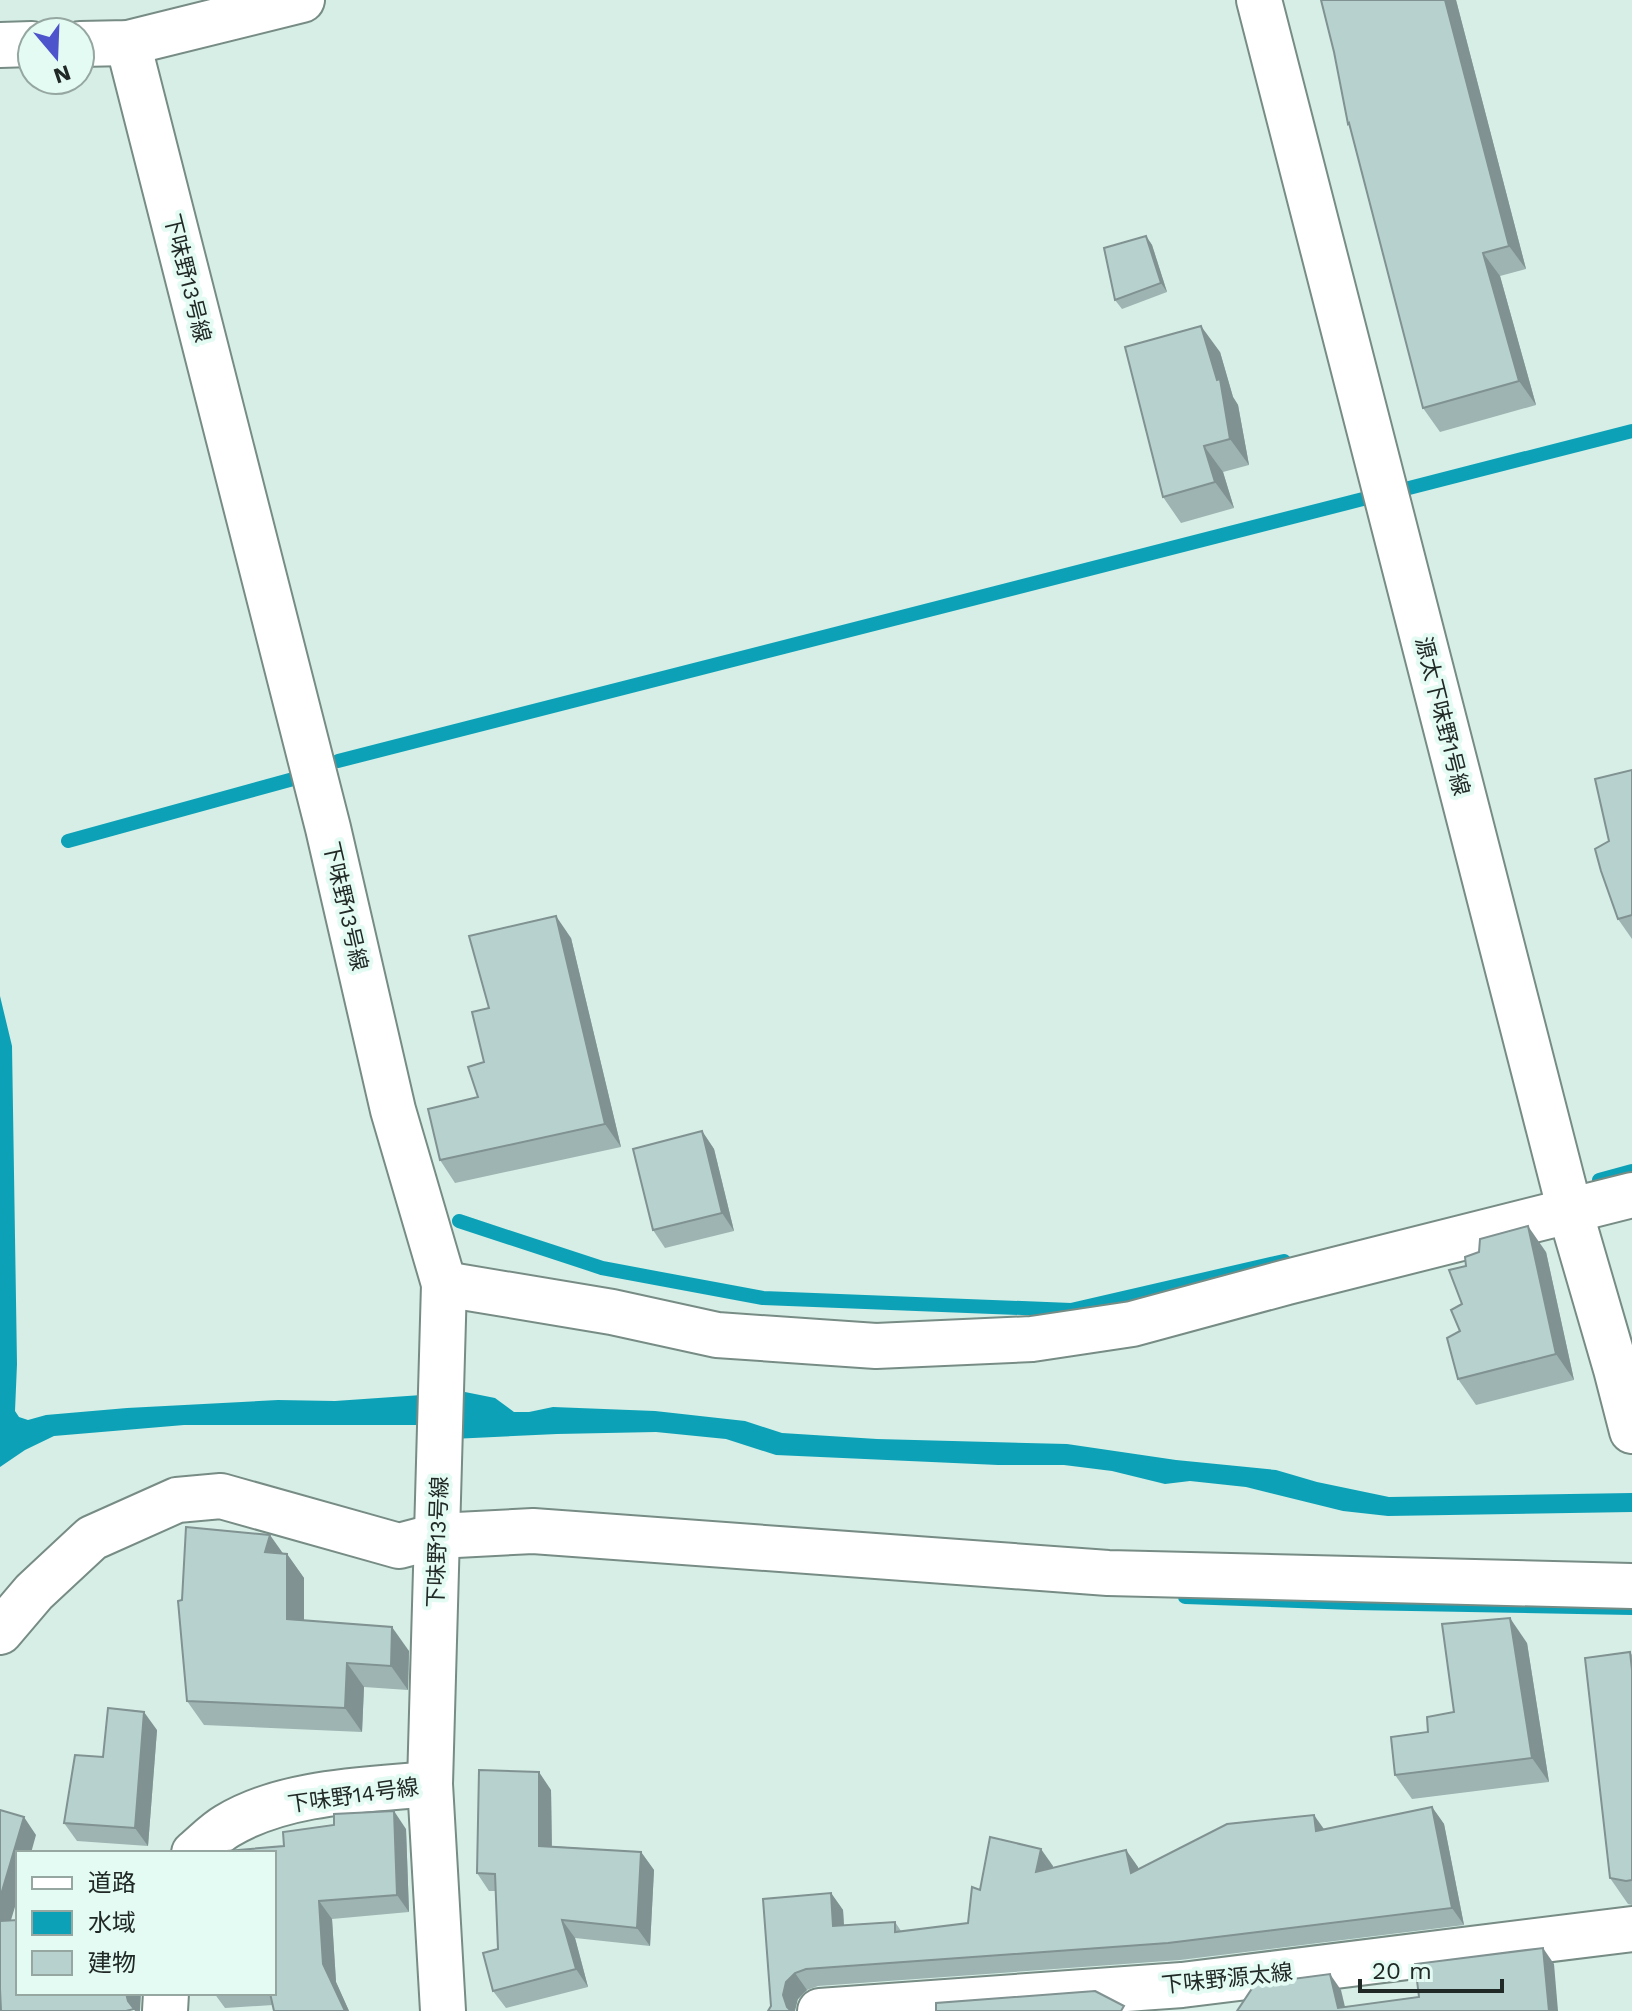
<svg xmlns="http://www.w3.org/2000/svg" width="1632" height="2011" font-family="'Work Sans','Noto Sans JP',sans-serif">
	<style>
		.water { fill: #0da1b8 }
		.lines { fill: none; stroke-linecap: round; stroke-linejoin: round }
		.stream { stroke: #0da1b8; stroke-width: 14 }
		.minor-casing { stroke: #778c84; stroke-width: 48 }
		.minor { stroke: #fff; stroke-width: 44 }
		.wall { fill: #9db4b2 }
		.shaded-wall { fill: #809291 }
		.building { fill: #b7d1cf; stroke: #809291; stroke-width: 2 }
		.labels { text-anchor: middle; stroke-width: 8; stroke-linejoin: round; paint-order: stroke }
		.street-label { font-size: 22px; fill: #212926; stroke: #e3fbf2 }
	</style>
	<rect width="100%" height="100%" fill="#d6eee5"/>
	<!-- water -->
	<polygon class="water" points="0,996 12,1046 17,1364 15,1411 19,1417 28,1420 46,1415 127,1408 278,1400 335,1401 465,1392 495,1398 514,1412 529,1412 553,1407 655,1411 745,1421 782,1433 877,1439 1067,1444 1176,1460 1276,1470 1317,1482 1389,1497 1632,1493 1632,1512 1388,1516 1343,1511 1246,1487 1190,1481 1165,1484 1112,1471 1064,1465 998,1465 776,1455 726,1439 656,1432 557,1434 452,1439 419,1425 184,1425 54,1436 25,1450 0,1467"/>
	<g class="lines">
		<!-- stream -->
		<g class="stream">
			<polyline points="1409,488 1632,431"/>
			<polyline points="338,761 1363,499"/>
			<polyline points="68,841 297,778"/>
			<polyline points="1599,1180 1632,1171"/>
			<polyline points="459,1221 602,1268 763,1298 1071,1310 1284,1261"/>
			<polyline points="1185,1597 1354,1603 1632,1608"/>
		</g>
		<defs>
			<g id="minor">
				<polyline points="1259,0 1570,1211 1616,1369 1632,1431"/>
				<polyline points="128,43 328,828 393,1110 444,1284 430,1784 443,2011"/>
				<polyline points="80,44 128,43 302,0"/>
				<polyline points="0,45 32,44"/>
				<polyline points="444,1284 612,1312 717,1335 876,1346 1032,1339 1132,1324 1287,1282 1632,1195"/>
				<polyline points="0,1632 34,1592 92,1538 177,1500 221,1496 399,1546 437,1536 533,1531 1108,1573 1632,1586"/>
				<path d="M194 1853C205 1844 215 1833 227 1826 285 1791 365 1790 430 1784"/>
				<polyline points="165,2011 166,1993"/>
				<polyline points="820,2011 1182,1985 1632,1929"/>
			</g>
		</defs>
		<!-- minor casing -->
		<use href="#minor" class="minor-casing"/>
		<!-- minor -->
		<use href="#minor" class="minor"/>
	</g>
	<!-- wall -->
	<g class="wall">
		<polygon points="1321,0 1456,0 1526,269 1500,276 1536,405 1440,432 1423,408 1350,128 1348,124 1334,52"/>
		<polygon points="1146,236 1152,245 1167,292 1122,309 1115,300"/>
		<polygon points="1220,352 1233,397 1238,405 1249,465 1223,472 1234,508 1181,523 1163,497"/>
		<polygon points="1632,770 1632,939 1618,919 1609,841"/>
		<polygon points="571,938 621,1147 455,1183 440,1160 478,1097 484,1062 489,1008"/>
		<polygon points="702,1131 714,1149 734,1231 665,1248 653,1230"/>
		<polygon points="1546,1252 1574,1380 1476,1405 1458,1379 1462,1304"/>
		<polygon points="283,1554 287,1554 304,1578 304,1621 409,1651 408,1690 364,1687 362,1732 204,1725 187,1701 182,1600"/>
		<polygon points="1527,1643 1549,1782 1412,1799 1395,1775 1428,1732 1454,1712"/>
		<polygon points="1630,1652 1632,1655 1632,1905 1628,1904 1610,1878"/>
		<polygon points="157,1730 148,1846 77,1841 64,1823 103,1757"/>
		<polygon points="551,1790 552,1846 641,1852 654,1870 650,1946 575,1938 588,1987 506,2008 493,1991 498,1949 496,1891 489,1891 477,1873"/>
		<polygon points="1432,1807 1444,1824 1464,1925 1180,1960 818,1986 807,1990 798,1999 771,2006 831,1893 843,1910 844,1926 895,1922 901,1931 968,1923 980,1890 1053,1866 1053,1868 1126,1850 1139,1869"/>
		<polygon points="406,1829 409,1912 332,1919 336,1982 349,2011 274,2011 273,2005 225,2008 214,1993 274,1993 284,1846"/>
	</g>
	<!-- shaded-wall -->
	<g class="shaded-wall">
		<polygon points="1445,0 1456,0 1526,269 1509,246"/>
		<polygon points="1146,236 1152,245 1167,292 1161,283"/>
		<polygon points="1483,253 1500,276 1536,405 1519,381"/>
		<polygon points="1201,326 1220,352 1233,397 1238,405 1249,465 1230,439 1217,380"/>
		<polygon points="1204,446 1223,472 1234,508 1215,482"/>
		<polygon points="556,916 571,938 621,1147 605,1124"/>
		<polygon points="702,1131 714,1149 734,1231 722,1213"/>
		<polygon points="1528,1226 1546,1252 1574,1380 1556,1354"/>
		<polygon points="270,1535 287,1559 265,1552"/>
		<polygon points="287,1554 304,1578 304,1643 287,1619"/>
		<polygon points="1510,1618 1527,1643 1549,1782 1532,1758"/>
		<polygon points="392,1627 409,1651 408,1690 391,1666"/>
		<polygon points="347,1663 364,1687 362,1732 345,1708"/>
		<polygon points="144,1712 157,1730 148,1846 135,1828"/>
		<polygon points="539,1772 551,1790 552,1864 539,1846"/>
		<polygon points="1432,1807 1444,1824 1464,1925 1452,1908"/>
		<polygon points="394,1811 406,1829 409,1912 397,1895"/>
		<polygon points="1314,1815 1326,1832 1316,1831"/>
		<polygon points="24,1817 36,1835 31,1853 18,1853 18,1897 1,1953 0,1951 0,1898"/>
		<polygon points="1041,1849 1053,1866 1048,1889 1036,1872"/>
		<polygon points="1126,1850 1138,1867 1143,1890 1131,1873"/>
		<polygon points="641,1852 654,1870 650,1946 637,1928"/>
		<polygon points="831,1893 843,1910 845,1943 833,1926"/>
		<polygon points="319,1901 332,1919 336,1982 349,2011 345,2011 323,1964"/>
		<polygon points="562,1920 575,1938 588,1987 576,1969"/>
		<polygon points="1543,1948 1554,1964 1558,2011 1549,2011"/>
		<polygon points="795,1973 807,1990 798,1999 795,2011 790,2011 787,2007 783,1995 786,1982"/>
		<polygon points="1330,1974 1341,1990 1346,2011 1338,2008"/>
		<polygon points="126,1993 141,1993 140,2011 135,2011 128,2001"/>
	</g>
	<!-- building -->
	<g class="building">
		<polygon points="1321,0 1445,0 1509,246 1483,253 1519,381 1423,408 1349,123 1348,124 1334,52"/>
		<polygon points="1146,236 1161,283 1115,300 1104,248"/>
		<polygon points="1201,326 1217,380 1220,379 1230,439 1204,446 1215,482 1163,497 1125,347"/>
		<polygon points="1632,770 1632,915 1618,919 1601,871 1595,849 1609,841 1595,779"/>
		<polygon points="556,916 605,1124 440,1160 428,1109 478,1097 468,1067 484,1062 472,1012 489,1008 469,936"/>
		<polygon points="702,1131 722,1213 653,1230 633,1149"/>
		<polygon points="1528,1226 1556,1354 1458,1379 1447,1338 1460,1331 1451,1310 1462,1304 1449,1270 1466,1266 1465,1257 1479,1252 1480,1239"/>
		<polygon points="186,1527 270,1535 265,1552 287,1554 287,1619 392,1627 391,1666 347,1663 345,1708 187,1701 178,1601 182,1600"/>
		<polygon points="1510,1618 1532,1758 1395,1775 1391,1737 1428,1732 1427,1717 1454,1712 1442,1624"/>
		<polygon points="1630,1652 1632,1670 1632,1880 1626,1881 1610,1878 1585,1658"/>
		<polygon points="108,1708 144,1712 135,1828 64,1823 75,1755 103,1757"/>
		<polygon points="479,1770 539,1772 539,1846 641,1852 637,1928 562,1920 576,1969 493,1991 483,1953 498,1949 495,1874 477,1873"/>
		<polygon points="1432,1807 1452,1908 1168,1943 806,1969 795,1973 786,1982 783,1995 787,2007 791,2011 768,2011 771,2006 763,1899 831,1893 833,1926 895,1922 895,1932 968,1923 972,1887 980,1890 990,1837 1041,1849 1036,1872 1126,1850 1131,1873 1227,1824 1314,1815 1316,1831"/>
		<polygon points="0,1810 24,1817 0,1898"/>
		<polygon points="394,1811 397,1895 319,1901 323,1964 345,2011 274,2011 270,1993 274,1993 274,1853 203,1853 284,1846 283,1832 334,1825 334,1814"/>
		<polygon points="18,1920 18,1993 126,1993 128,2001 134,2009 126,2011 1,2011 0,1989 0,1921"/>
		<polygon points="1543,1948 1549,2011 1237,2011 1255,1984 1330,1974 1338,2008 1419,1997 1415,1964"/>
		<polygon points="1095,1991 1124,2006 1121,2011 936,2011 936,2003"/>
	</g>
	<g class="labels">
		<!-- street labels -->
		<g class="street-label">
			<text transform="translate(188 278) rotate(76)" y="8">下味野13号線</text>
			<text transform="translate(1443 716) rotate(76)" y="8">源太下味野1号線</text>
			<text transform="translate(346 906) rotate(77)" y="8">下味野13号線</text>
			<text transform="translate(437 1542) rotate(-88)" y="8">下味野13号線</text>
			<text transform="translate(353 1795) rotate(-8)" y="8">下味野14号線</text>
			<text transform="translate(1227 1978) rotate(-6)" y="8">下味野源太線</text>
		</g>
	</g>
	<!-- legend -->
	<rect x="16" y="1851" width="260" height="144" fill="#e3fbf2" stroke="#95a7a0" stroke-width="2"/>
	<rect x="32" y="1877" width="40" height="12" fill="#ffffff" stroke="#95a7a0" stroke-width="2"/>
	<text x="88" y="1891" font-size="24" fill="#212926">道路</text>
	<rect x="32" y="1911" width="40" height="24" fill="#0da1b8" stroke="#95a7a0" stroke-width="2"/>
	<text x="88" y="1931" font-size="24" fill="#212926">水域</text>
	<rect x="32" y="1951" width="40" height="24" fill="#b7d1cf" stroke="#95a7a0" stroke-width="2"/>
	<text x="88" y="1971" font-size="24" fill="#212926">建物</text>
	<!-- north arrow -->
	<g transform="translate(56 56) rotate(161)"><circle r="38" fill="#e3fbf2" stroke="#95a7a0" stroke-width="2"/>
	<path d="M0-6L14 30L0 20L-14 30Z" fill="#4e54cb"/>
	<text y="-12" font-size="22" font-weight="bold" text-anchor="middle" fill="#212926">N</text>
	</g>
	<!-- scale -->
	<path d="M1360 1979v12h142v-12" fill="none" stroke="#212926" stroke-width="4"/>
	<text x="1372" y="1979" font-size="24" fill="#212926" stroke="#e3fbf2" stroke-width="6" paint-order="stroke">20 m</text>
</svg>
